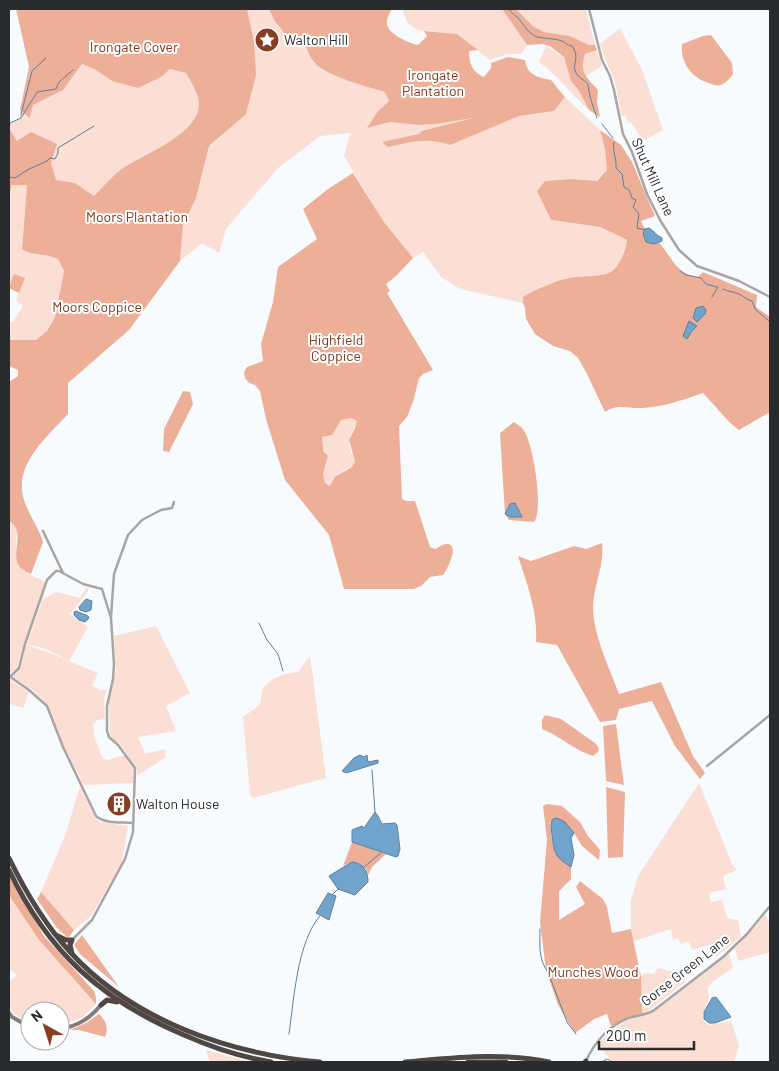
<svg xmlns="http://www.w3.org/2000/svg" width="779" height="1071" font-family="Barlow,sans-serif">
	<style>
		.green { fill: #fbded4 }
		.forest { fill: #eeaf98; fill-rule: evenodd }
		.water { fill: #71a4cd; stroke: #5b809d }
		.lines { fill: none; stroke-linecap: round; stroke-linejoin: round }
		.stream { stroke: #5b809d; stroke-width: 1 }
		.street { stroke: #a9a5a3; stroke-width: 2.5 }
		.secondary { stroke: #827c7a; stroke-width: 4 }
		.highway { stroke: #504744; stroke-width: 5 }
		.labels { text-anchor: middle; stroke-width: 4; stroke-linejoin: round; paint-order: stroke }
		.poi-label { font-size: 14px; fill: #292c2e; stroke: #fff; text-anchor: start }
		.park-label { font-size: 14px; fill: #82371a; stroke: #fff }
		.street-label { font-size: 14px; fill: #292c2e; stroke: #fff }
	</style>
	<rect width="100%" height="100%" fill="#f8fbfe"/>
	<!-- green -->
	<g class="green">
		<path d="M247 9H269L274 20 305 38C305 46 309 57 315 63 326 75 368 87 385 92L389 101 378 111 368 127 390 122 418 125 436 124 478 117 422 131 419 134 388 146C410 142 427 137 450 144L519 116 554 111 565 97 600 130 605 149 607 170 596 181 571 179 545 181 538 191 551 220 599 227 627 240C626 250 620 265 612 271 603 278 581 275 570 278 555 281 536 289 523 297V303L460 289 441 277 423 252 413 258 384 222 344 156C347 148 347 140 351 133L320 136 278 168 226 229 219 253 202 243 180 261 183 225 196 198 209 146 224 134 254 41Z"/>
		<polygon points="402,9 502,9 527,45 521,54 507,54 490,60 457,34 417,30 407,22"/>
		<polygon points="516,9 586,9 595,45 589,45 570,36 544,32 533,26"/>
		<path d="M620 28 643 72 663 130 643 141 631 122 628 123 626 116H621C619 102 617 87 612 74 607 63 603 55 600 44Z"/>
		<path d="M546 46 564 57 571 81 579 91 589 110C572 95 558 75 539 62Z"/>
		<path d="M597 50 602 66 586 76C580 69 583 61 585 54Z"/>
		<path d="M82 64 96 70 112 81 161 77 170 69 186 73C190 81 196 90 198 98 205 130 152 151 130 163 117 170 105 185 94 196L75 183 56 181 51 163C38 155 7 141 10 123L20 118V110L30 118 33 105 63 90Z"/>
		<polygon points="12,185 27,185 22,249 36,255 53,256 58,259 64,271 55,317 47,331 36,340 9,340 9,322 13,322 23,306 16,301 24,278 14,274 9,288 9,195"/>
		<path d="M351 418 357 421C355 428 350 434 349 441 348 448 353 456 355 462L352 467 344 470 331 486 325 483 323 474 327 462 322 437 332 435 341 419Z"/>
		<path d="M9 521C22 528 15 535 16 547 16 554 21 564 23 571L45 582 17 667 13 671 9 673Z"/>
		<polygon points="86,588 89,588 87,593 70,614 88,627 69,661 46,649 27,644 43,599 56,592 80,598"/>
		<polygon points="156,626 190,693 166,706 176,731 138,737 145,754 165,749 166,757 137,776 137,769 120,744 115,742 110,735 109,698 116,669 114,636"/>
		<path d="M26 645C51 652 74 664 98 673L92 686 100 690 107 689 104 697 105 719 97 720 93 725 94 736 103 759 108 760 124 755 134 769 133 783 84 785 64 747 48 705 34 691 13 677 21 667Z"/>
		<path d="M310 656 326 778 253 798 250 794 243 717C248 713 255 710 259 705 263 700 260 694 263 689 272 676 284 674 298 672Z"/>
		<polygon points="9,679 29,692 23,708 9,704"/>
		<polygon points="699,783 732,864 737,870 723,876 726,889 709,893 711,902 722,900 727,918 738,920 741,937 716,957 709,945 692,950 689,941 681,944 678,938 673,940 671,929 634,941 631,928 631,900 638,876"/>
		<polygon points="80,786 94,816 100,822 128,826 121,866 91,916 74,930 41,892 65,836"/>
		<path d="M9 894 39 940 96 1004 83 1017 60 1026V1011H30V1023C5 1011 9 1008 9 982L17 975 9 969Z"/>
		<polygon points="765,915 770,923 770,952 738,961 735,949"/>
		<polygon points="729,953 733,968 712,982 708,988 709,999 702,1015 704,1021 709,1025 731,1021 739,1045 734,1062 613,1062 597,1044 609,1033 626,1021 654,1012"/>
		<polygon points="658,968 669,971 678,970 685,982 651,1009 642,1014 641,976 646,973 654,974"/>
		<polygon points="206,1050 251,1062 210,1062"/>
	</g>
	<!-- forest -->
	<g class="forest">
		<path d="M16 9H247L254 41 256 75 246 114 209 146 196 198 183 225 180 261 129 330 68 383V414C49 435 19 459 22 491 24 509 38 525 43 542L31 574C0 563 31 533 9 521V382L18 376V370L9 366V340H36L47 331 55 317 64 271 58 259C46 253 33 257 22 249L27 185H12L9 195V128L17 141 31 132 57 144 51 163 56 180 75 183 94 196C105 185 117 170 131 163 152 151 206 129 198 98 196 89 190 81 186 73L170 69 161 77 138 88 112 81 96 70 82 64 63 90 33 105 30 118 20 110 29 67Z"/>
		<path d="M269 9H392C389 14 386 19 387 25 390 35 409 43 418 45L427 36 424 31 457 34 478 50 469 51C469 63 472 72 484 77L491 68V63L508 57 525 60C526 74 538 78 551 80L565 97 554 111 519 116 450 145C427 137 410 142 388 147L382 142 419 134 422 131 473 118 436 124 418 125 390 122 367 128 378 111 389 101 385 92C368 87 326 76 315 63 309 57 305 46 305 38L285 34 274 20Z"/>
		<path d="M502 9H516L533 26 544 32 570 36 589 45H595L597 50 585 54C579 73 586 76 598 90L597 102 600 117 589 110 579 91 571 81 564 57 551 47 543 44 527 45Z"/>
		<path d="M711 35 732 63 733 74C730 78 726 83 721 85 717 86 713 85 709 83 692 78 680 63 682 44L703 36Z"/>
		<path d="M600 130 621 145 632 162 655 216 641 221C645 232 654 236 661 245 674 261 676 273 698 277L703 272 757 295 756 307 770 317V412L739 430C725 420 715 405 703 393 683 400 663 407 642 408 627 409 618 403 605 412L586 372 578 358 570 351 553 346 535 334 526 319 525 308 523 303V297C536 289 555 281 570 278 581 275 603 278 612 271 620 265 626 250 627 240L600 227 551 220 537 191 545 181 571 179 597 181 607 170 605 149Z"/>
		<path d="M353 173 384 222 413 258 396 276 386 284 390 291 387 293 433 370 423 374 419 378 413 402 407 417 399 426 402 499 406 501H415L430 547 435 549C438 548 442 544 446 544 461 543 447 570 443 575L430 577 421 586 414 589H344L329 535 285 480 266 419 260 391 255 385 249 383 245 378 244 372 247 367 263 361 261 344 273 302 278 267 317 239 303 209 328 189ZM351 418 357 421 355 428 349 440 355 462 352 467 335 477 330 486 325 483 323 474 328 456 324 452 322 437 332 435 341 420Z"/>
		<polygon points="14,274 25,278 19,293 9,288"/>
		<polygon points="183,391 190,392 193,404 169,452 163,451 164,429"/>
		<path d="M514 422C516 424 521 426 523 429 533 441 544 511 534 522L509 520 505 514 500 433Z"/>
		<path d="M602 543C605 565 593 586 593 608 594 637 609 667 619 694L661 682 693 756 705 773 700 779 675 746 652 701 619 709 616 720 600 722 557 645 536 642C538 612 527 584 518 556L531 561 574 546 586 549Z"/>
		<path d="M545 715 561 719 595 743 599 748 598 752 593 756C574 750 560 736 542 729V720Z"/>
		<polygon points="616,724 624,785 606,781 603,726"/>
		<polygon points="606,787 625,792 623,857 608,858"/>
		<path d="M547 804 562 806 580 822 588 836 600 850 599 860 582 846 574 833 550 823C553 846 551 854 571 867V879L559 891V920L585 904 576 887 580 881 603 899 607 907 612 933 631 929 641 976 642 1014 633 1016 611 1026 607 1014 594 1019 575 1033 558 1005 546 970 540 922 547 840 543 806Z"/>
		<polygon points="352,842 386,854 372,867 368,875 366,869 352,862 343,866"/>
		<polygon points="9,876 44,936 94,991 96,998 96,1004 39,940 11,898 9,894"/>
		<polygon points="41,892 74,930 68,938 57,928 37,899"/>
		<polygon points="82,935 119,987 80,954 74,945"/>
		<path d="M99 1014C106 1021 109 1027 105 1037L79 1030H70L86 1023Z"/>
	</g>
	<!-- water -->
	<g class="water">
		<path d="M645 229 649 228C654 231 657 236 662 238V241L654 244 646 242 643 234Z"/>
		<polygon points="703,306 706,310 705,314 697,322 693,318 696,308"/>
		<polygon points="689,321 697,326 692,331 687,339 683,336"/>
		<polygon points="515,503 522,517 510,517 505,514 510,504"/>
		<polygon points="86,599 92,601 91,610 86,612 80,610 79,607"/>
		<polygon points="76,611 88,616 89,618 85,622 79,620 74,615 74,612"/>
		<polygon points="360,755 364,757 367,755 368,762 378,760 378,763 346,773 342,771 354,758"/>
		<polygon points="375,812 378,816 382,824 395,823 397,825 400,849 398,856 396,857 352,842 352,830 362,826 364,828"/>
		<path d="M557 818 565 822 574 833 571 838 574 855 571 867C555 857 554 853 552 835 551 829 550 824 553 819Z"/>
		<path d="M352 862C363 863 368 871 368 882L355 895 338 889 329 876Z"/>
		<polygon points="328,893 336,896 329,920 316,913"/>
		<polygon points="716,997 731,1017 715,1023 709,1023 704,1019 704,1012 712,998"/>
	</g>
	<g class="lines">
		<!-- stream -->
		<g class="stream">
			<path d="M509 9C511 13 514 14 517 17 524 24 527 33 537 37 545 39 554 38 562 41 566 43 567 45 572 46 581 58 571 63 576 73 578 77 584 80 588 84 589 96 593 106 597 118"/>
			<polyline points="21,115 32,71 46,58"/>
			<polyline points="602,124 613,138"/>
			<polyline points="9,129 10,123 21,118 37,92 56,89 59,82 73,70"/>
			<path d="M614 142C612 151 617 159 616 168L622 174 624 187 629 190 632 198 636 200 633 207 639 214 637 228 645 230"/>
			<polyline points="9,177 15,178 29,169 47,161 50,158 55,159 58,153 58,148 94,126"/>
			<polyline points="680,271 686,275 701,278 706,284 717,287"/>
			<path d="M723 289C728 292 732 291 736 293 742 294 746 300 752 301L755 309 770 322"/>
			<polyline points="712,297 718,287"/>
			<polyline points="259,623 267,640 278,654 283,671"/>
			<polyline points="372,770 375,812"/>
			<polyline points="364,867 381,853"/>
			<polyline points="332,895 338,889"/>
			<path d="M540 929C540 945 538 959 548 972L567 1022 576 1034"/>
			<path d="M289 1034C294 1000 297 942 320 916"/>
			<polyline points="603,1061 608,1059 612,1062"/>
		</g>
		<!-- street -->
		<g class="street">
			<polyline points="589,9 602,60 610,76 614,90 623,134 632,152 647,194 660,220 679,250 697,266 739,281 770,297"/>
			<polyline points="43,531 63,573"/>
			<polyline points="111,617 114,574 128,535 142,520 161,510 172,508 174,502"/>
			<path d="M9 676 29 690 47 706 63 747 96 816C105 824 121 822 132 823"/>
			<polyline points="10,677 19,668 25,644 47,580 56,571 59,571 83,584 102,589 111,618 114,664 113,679 107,706 107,731 109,737 118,745 135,768 133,832 125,859 92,920 72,940"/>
			<polyline points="707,766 770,715"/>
			<path d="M586 1061C594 1043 608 1027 626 1019 635 1016 644 1015 653 1011L723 957 747 934 770 906"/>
		</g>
		<!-- secondary -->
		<g class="secondary">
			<polyline points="9,1013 12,1017 30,1027"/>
			<path d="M60 1029C78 1026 89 1019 101 1005"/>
		</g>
		<!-- highway -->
		<g class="highway">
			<path d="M9 858C26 893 45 925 71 953 134 1021 230 1054 320 1062"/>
			<path d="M9 870C48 952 101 1000 184 1035 211 1047 241 1057 271 1062"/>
			<polyline points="58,936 66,940 72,940 70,945 72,953"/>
			<polyline points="101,1005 107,1000 117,1002"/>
			<path d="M405 1062C454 1058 501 1052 549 1062"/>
			<polyline points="468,1062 506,1062"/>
			<polyline points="585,1062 586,1061"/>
		</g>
	</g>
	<!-- icons -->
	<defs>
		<symbol id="sight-disc" viewBox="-11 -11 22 22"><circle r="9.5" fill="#863d22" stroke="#fff"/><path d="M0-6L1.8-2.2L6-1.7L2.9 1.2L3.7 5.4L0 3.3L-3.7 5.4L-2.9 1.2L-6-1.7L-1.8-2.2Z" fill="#fff"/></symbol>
		<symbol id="building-disc" viewBox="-11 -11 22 22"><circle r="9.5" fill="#863d22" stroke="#fff"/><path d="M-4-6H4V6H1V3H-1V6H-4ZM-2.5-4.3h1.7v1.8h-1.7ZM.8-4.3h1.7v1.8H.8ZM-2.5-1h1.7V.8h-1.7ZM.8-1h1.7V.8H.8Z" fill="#fff"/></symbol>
	</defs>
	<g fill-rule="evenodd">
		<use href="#sight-disc" x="253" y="26" width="28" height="28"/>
		<use href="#building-disc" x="105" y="790" width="28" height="28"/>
	</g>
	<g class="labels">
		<!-- poi labels -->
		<g class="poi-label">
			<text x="284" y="45">Walton Hill</text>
			<text x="136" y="809">Walton House</text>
		</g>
		<!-- park labels -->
		<g class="park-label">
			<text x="134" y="52">Irongate Cover</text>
			<text x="433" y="80">Irongate<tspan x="433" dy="16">Plantation</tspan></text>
			<text x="137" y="222">Moors Plantation</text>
			<text x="97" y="312">Moors Coppice</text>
			<text x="336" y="345">Highfield<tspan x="336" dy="16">Coppice</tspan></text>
			<text x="593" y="977">Munches Wood</text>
		</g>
		<!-- street labels -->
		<g class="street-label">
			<text transform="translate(653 177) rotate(66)" y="5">Shut Mill Lane</text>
			<text transform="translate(685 970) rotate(-38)" y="5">Gorse Green Lane</text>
		</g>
	</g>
	<!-- border -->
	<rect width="779" height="1071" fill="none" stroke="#292c2e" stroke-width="20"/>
	<!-- north arrow -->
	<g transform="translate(45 1026) rotate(321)"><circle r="24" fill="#ffffff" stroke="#a9abab"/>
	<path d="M0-4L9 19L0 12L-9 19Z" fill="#863d22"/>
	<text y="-8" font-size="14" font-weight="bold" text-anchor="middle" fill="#292c2e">N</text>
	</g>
	<!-- scale -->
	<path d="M599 1041v8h95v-8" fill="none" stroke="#292c2e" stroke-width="2.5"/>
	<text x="606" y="1041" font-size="15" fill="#292c2e" stroke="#ffffff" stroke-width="4" paint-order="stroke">200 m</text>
</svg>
